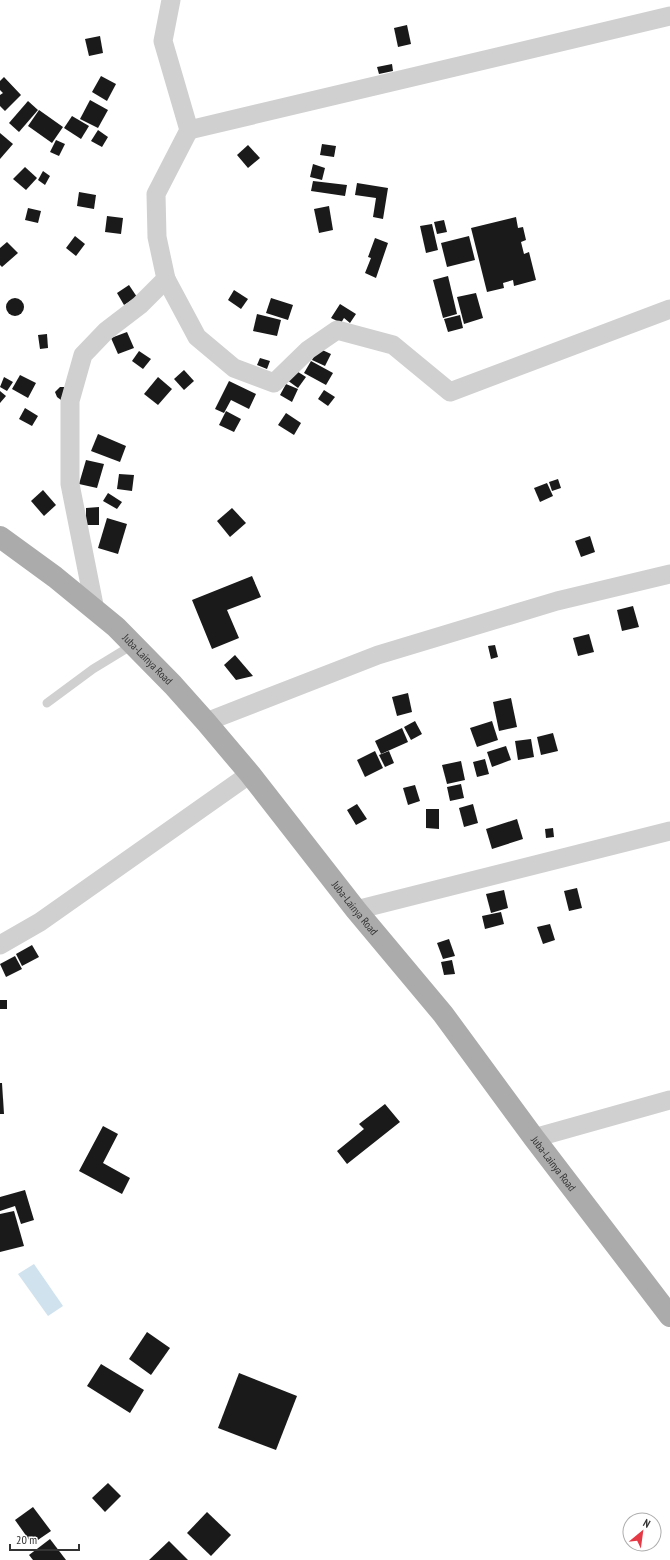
<svg xmlns="http://www.w3.org/2000/svg" width="670" height="1560" font-family="'PT Sans Narrow',sans-serif">
	<style>
		.water { fill: #cfe2ee }
		.building { fill: #1a1a1a }
		.lines { fill: none; stroke-linecap: round; stroke-linejoin: round }
		.service { stroke: #d0d0d0; stroke-width: 9 }
		.minor { stroke: #d0d0d0; stroke-width: 19 }
		.primary { stroke: #ababab; stroke-width: 22 }
		.labels { text-anchor: middle; stroke-width: 4; stroke-linejoin: round; paint-order: stroke }
		.street-label { font-size: 11px; fill: #333; stroke: #fff }
	</style>
	<rect width="100%" height="100%" fill="#fff"/>
	<!-- water -->
	<polygon class="water" points="34,1264 63,1306 48,1316 18,1274"/>
	<!-- building -->
	<g class="building">
		<polygon points="407,25 411,44 398,47 394,28"/>
		<polygon points="100,36 103,53 89,56 85,39"/>
		<polygon points="392,64 393,71 379,74 377,67"/>
		<polygon points="101,76 116,84 107,101 92,92"/>
		<polygon points="4,77 21,95 5,111 0,106 0,95 3,93 0,90 0,81"/>
		<polygon points="90,100 108,110 98,128 80,119"/>
		<polygon points="28,101 38,110 19,132 9,123"/>
		<polygon points="39,110 63,127 52,143 28,126"/>
		<polygon points="72,116 89,126 81,139 64,128"/>
		<polygon points="98,130 108,137 102,147 91,141"/>
		<polygon points="0,133 13,144 0,159"/>
		<polygon points="56,140 65,144 59,156 50,152"/>
		<polygon points="322,144 336,146 334,157 320,155"/>
		<polygon points="248,145 260,158 248,168 237,155"/>
		<polygon points="313,164 325,168 322,180 310,177"/>
		<polygon points="25,167 37,178 26,190 13,179"/>
		<polygon points="43,171 50,176 45,185 38,180"/>
		<polygon points="313,181 347,185 345,196 311,191"/>
		<polygon points="357,183 388,188 383,219 373,217 376,198 355,195"/>
		<polygon points="79,192 96,195 94,209 77,206"/>
		<polygon points="329,206 333,230 319,233 314,209"/>
		<polygon points="28,208 41,211 38,223 25,220"/>
		<polygon points="107,216 123,218 121,234 105,232"/>
		<polygon points="516,217 518,228 523,227 526,240 521,242 524,254 529,252 536,280 514,286 513,280 503,283 504,288 487,292 471,228"/>
		<polygon points="444,220 447,232 437,234 434,222"/>
		<polygon points="432,224 438,250 426,253 420,226"/>
		<polygon points="75,236 85,244 76,256 66,248"/>
		<polygon points="469,236 475,260 447,267 441,243"/>
		<polygon points="375,238 388,243 376,278 365,273 371,258 368,257"/>
		<polygon points="7,242 18,253 2,267 0,265 0,248"/>
		<polygon points="448,276 457,314 443,318 433,280"/>
		<polygon points="129,285 137,297 124,305 117,293"/>
		<polygon points="234,290 248,299 241,309 228,300"/>
		<polygon points="476,293 483,318 464,324 457,297"/>
		<polygon points="271,298 293,305 288,320 266,313"/>
		<circle cx="15" cy="307" r="9"/>
		<polygon points="340,304 356,314 350,323 344,318 341,323 331,318"/>
		<polygon points="257,314 281,320 277,336 253,331"/>
		<polygon points="460,315 463,328 448,332 444,319"/>
		<polygon points="127,332 134,348 118,354 111,338"/>
		<polygon points="47,334 48,348 40,349 38,335"/>
		<polygon points="318,348 331,354 325,366 312,360"/>
		<polygon points="139,351 151,359 143,369 132,361"/>
		<polygon points="260,358 270,361 267,369 257,365"/>
		<polygon points="311,361 333,373 326,385 304,373"/>
		<polygon points="184,370 194,381 184,390 174,379"/>
		<polygon points="295,370 306,377 298,388 287,380"/>
		<polygon points="20,375 36,383 28,398 12,389"/>
		<polygon points="4,377 13,382 7,391 0,387"/>
		<polygon points="158,377 172,389 158,405 144,394"/>
		<polygon points="229,381 256,394 249,409 231,400 224,413 215,409"/>
		<polygon points="286,384 298,389 292,402 280,395"/>
		<polygon points="60,387 65,387 61,400 57,397 55,392"/>
		<polygon points="324,390 335,397 328,406 318,399"/>
		<polygon points="0,391 6,396 0,403"/>
		<polygon points="25,408 38,416 32,426 19,419"/>
		<polygon points="226,411 241,419 234,432 219,425"/>
		<polygon points="286,413 301,423 294,435 278,425"/>
		<polygon points="98,434 126,446 120,462 91,451"/>
		<polygon points="86,460 104,464 97,488 79,484"/>
		<polygon points="119,474 134,475 132,491 117,489"/>
		<polygon points="558,479 561,488 552,491 549,482"/>
		<polygon points="547,483 553,496 540,502 534,488"/>
		<polygon points="43,490 56,505 44,516 31,501"/>
		<polygon points="108,493 122,502 117,509 103,501"/>
		<polygon points="99,507 99,525 86,525 86,508"/>
		<polygon points="232,508 246,523 230,537 217,521"/>
		<polygon points="107,518 127,524 118,554 98,548"/>
		<polygon points="590,536 595,552 581,557 575,541"/>
		<polygon points="252,576 261,597 227,610 239,638 212,649 192,600"/>
		<polygon points="633,606 639,627 622,631 617,610"/>
		<polygon points="589,634 594,652 578,656 573,638"/>
		<polygon points="495,645 498,657 491,659 488,646"/>
		<polygon points="235,655 253,676 236,680 224,665"/>
		<polygon points="408,693 412,712 397,716 392,697"/>
		<polygon points="511,698 517,727 499,731 493,702"/>
		<polygon points="415,721 422,734 411,740 404,727"/>
		<polygon points="492,721 498,740 477,747 470,728"/>
		<polygon points="402,728 408,742 381,754 375,741"/>
		<polygon points="553,733 558,751 541,755 537,737"/>
		<polygon points="531,739 534,757 518,760 515,741"/>
		<polygon points="506,746 511,760 492,767 487,752"/>
		<polygon points="375,751 383,768 365,777 357,760"/>
		<polygon points="389,751 394,763 385,767 379,755"/>
		<polygon points="485,759 489,774 477,777 473,762"/>
		<polygon points="461,761 465,780 447,784 442,765"/>
		<polygon points="461,784 464,798 450,801 447,787"/>
		<polygon points="415,785 420,801 408,805 403,788"/>
		<polygon points="357,804 367,819 356,825 347,810"/>
		<polygon points="473,804 478,823 464,827 459,808"/>
		<polygon points="426,809 439,809 439,829 426,828"/>
		<polygon points="517,819 523,839 492,849 486,829"/>
		<polygon points="553,828 554,837 546,838 545,829"/>
		<polygon points="577,888 582,908 569,911 564,891"/>
		<polygon points="504,890 508,908 491,913 486,894"/>
		<polygon points="501,912 504,924 485,929 482,916"/>
		<polygon points="550,924 555,940 543,944 537,927"/>
		<polygon points="449,939 455,956 443,959 437,943"/>
		<polygon points="32,945 39,957 22,966 16,954"/>
		<polygon points="15,956 22,969 6,977 0,964"/>
		<polygon points="452,960 455,974 444,975 441,962"/>
		<rect x="0" y="1000" width="7" height="9"/>
		<polygon points="0,1083 2,1083 4,1114 0,1114"/>
		<polygon points="385,1104 400,1122 347,1164 337,1151 364,1129 359,1124"/>
		<polygon points="103,1126 118,1134 103,1163 130,1178 122,1194 79,1171"/>
		<polygon points="25,1190 34,1220 21,1224 15,1206 0,1211 0,1197"/>
		<polygon points="14,1211 24,1246 0,1252 0,1214"/>
		<polygon points="147,1332 170,1348 151,1375 129,1359"/>
		<polygon points="101,1364 144,1390 130,1413 87,1386"/>
		<polygon points="239,1373 297,1396 276,1450 218,1428"/>
		<polygon points="108,1483 121,1496 105,1512 92,1498"/>
		<polygon points="33,1507 51,1531 32,1544 15,1520"/>
		<polygon points="207,1512 231,1535 211,1556 187,1533"/>
		<polygon points="50,1539 66,1560 33,1560 29,1555"/>
		<polygon points="169,1541 188,1560 149,1560"/>
	</g>
	<g class="lines">
		<!-- service -->
		<polyline class="service" points="47,703 93,669 134,644"/>
		<!-- minor -->
		<g class="minor">
			<polyline points="189,130 670,16"/>
			<polyline points="166,279 197,337 234,368 274,383 308,350 337,330 393,345 450,392 670,309"/>
			<polyline points="95,610 70,484 70,401 83,355 106,331 140,305 166,279 157,237 156,194 189,130 163,41 171,0"/>
			<polyline points="206,722 378,655 557,601 670,574"/>
			<polyline points="356,910 670,831"/>
			<polyline points="0,945 40,922 250,774"/>
			<polyline points="534,1138 670,1100"/>
		</g>
		<!-- primary -->
		<path class="primary" id="s1" d="M0 537 55 577 116 627 173 685 206 722 250 774 356 910 443 1014 534 1138 670 1316"/>
	</g>
	<g class="labels">
		<!-- street labels -->
		<g class="street-label">
			<text dy="4" stroke="none"><textPath href="#s1" startOffset="192">Juba-Lainya Road</textPath></text>
			<text dy="4" stroke="none"><textPath href="#s1" startOffset="516">Juba-Lainya Road</textPath></text>
			<text dy="4" stroke="none"><textPath href="#s1" startOffset="840">Juba-Lainya Road</textPath></text>
		</g>
	</g>
	<!-- north arrow -->
	<g transform="translate(642 1532) rotate(29)"><circle r="19" fill="#ffffff" stroke="#adadad"/>
	<path d="M0-3L7 15L0 10L-7 15Z" fill="#e63946"/>
	<text y="-6" font-size="11" font-weight="bold" text-anchor="middle" fill="#333333">N</text>
	</g>
	<!-- scale -->
	<path d="M10 1544v6h69v-6" fill="none" stroke="#333333" stroke-width="2"/>
	<text x="16" y="1544" font-size="12" fill="#333333" stroke="#ffffff" stroke-width="3" paint-order="stroke">20 m</text>
</svg>
